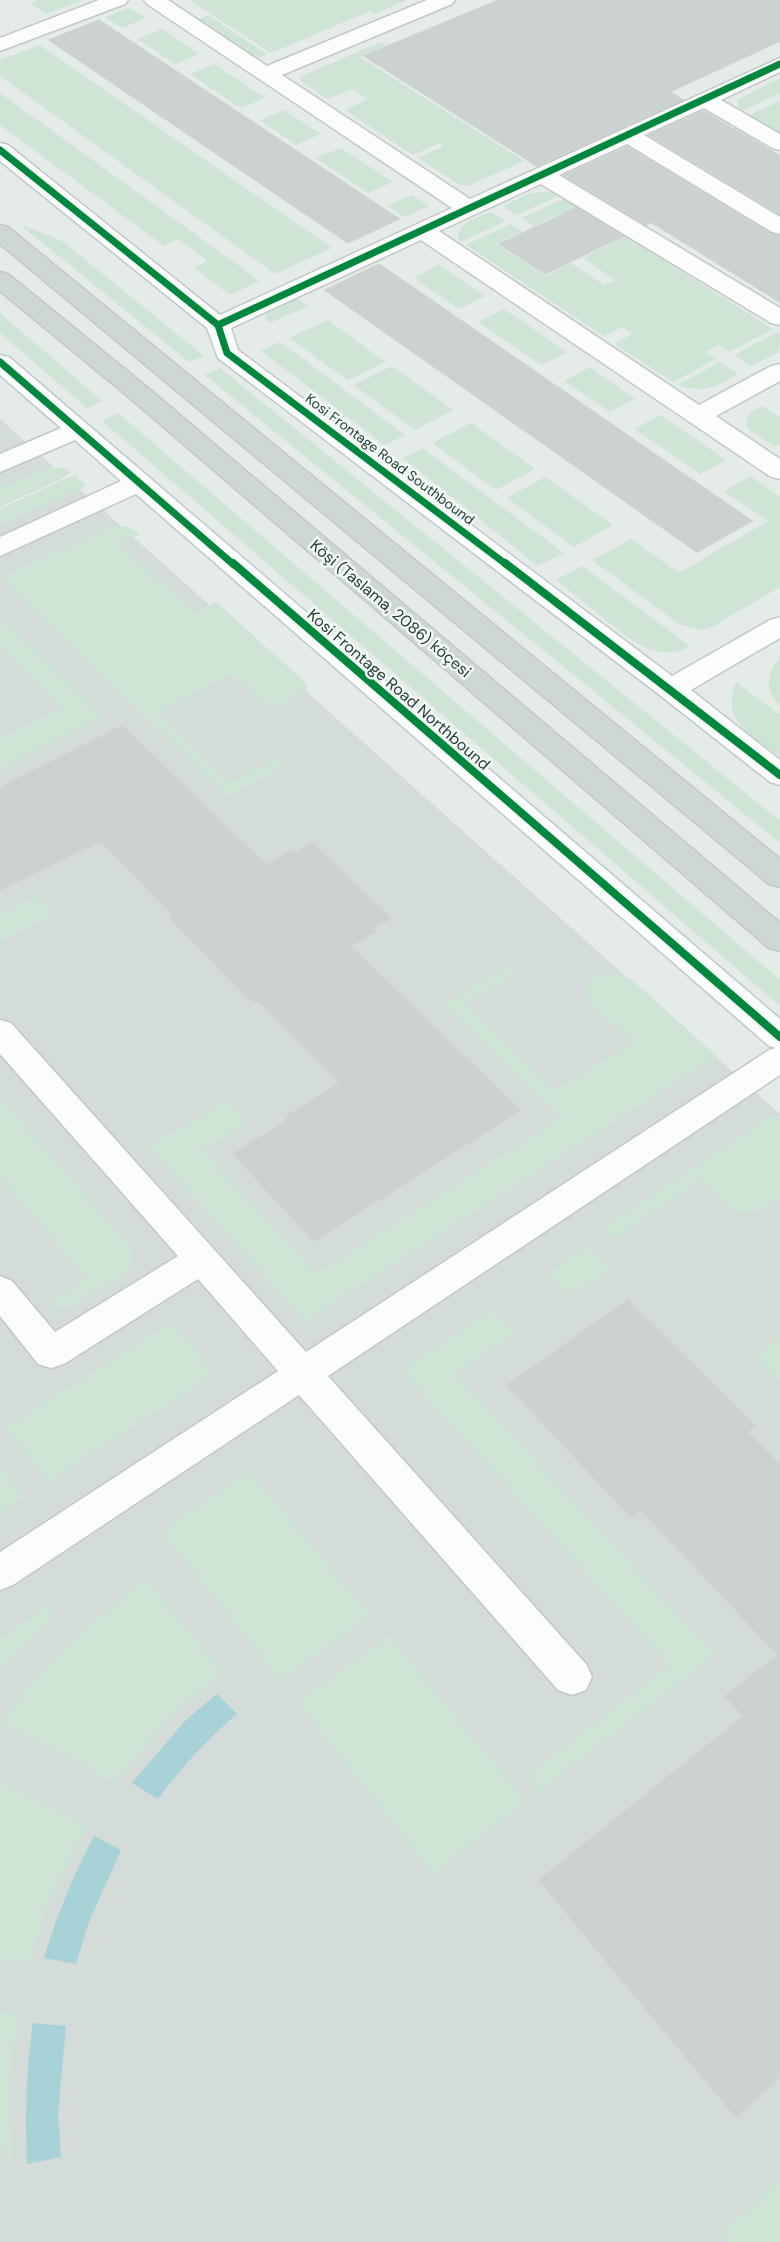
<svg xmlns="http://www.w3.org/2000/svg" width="780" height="2242" font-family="'DM Sans',sans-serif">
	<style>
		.built { fill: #d3dcd8 }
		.green { fill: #cee4d5 }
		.water { fill: #a7d2d8 }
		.building { fill: #ccd2cf; stroke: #ced3d1; stroke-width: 1.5 }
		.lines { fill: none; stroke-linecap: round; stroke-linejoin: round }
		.minor-casing { stroke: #c2c8c5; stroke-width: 3 }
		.major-casing { stroke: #c1cac7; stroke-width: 3 }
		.minor { fill: #fbfcfc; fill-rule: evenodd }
		.major { fill: #ced7d4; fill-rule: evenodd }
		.cycleway-far1-casing { stroke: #f4f9f6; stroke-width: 10 }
		.cycleway-casing { stroke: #f4f9f6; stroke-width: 12 }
		.cycleway-far1 { stroke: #00873e; stroke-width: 7 }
		.cycleway { stroke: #00873e; stroke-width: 8 }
		.labels { text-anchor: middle; stroke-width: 5; stroke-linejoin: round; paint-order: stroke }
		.far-street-label { font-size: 14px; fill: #233e36; stroke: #f4f9f6 }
		.street-label { font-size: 16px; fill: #233e36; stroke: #f4f9f6 }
	</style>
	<rect width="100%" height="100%" fill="#e5ebe8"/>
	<!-- built -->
	<g class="built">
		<polygon points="0,419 65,477 0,507"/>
		<polygon points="67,478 780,1114 780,2242 0,2242 0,509"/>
	</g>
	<!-- green -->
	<g class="green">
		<polygon points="38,0 82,0 46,14 30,3"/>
		<polygon points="189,0 407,0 374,14 370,11 271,53"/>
		<polygon points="130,8 146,18 122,28 105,17"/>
		<polygon points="208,15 267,54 258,58 199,19"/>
		<polygon points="162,29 199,54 175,64 138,39"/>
		<polygon points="382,42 386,45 360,57 524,161 468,186 458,184 418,158 443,146 440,143 413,155 345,110 368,99 352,89 327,99 300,80 301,77 306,74"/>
		<polygon points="40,45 332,248 275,274 0,76 0,60"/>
		<polygon points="214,64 265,98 241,108 190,74"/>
		<polygon points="780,79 780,93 740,112 737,101 740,98"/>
		<polygon points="0,93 260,281 230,295 194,268 208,261 178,239 164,246 0,125"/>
		<polygon points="780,101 780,135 747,116"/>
		<polygon points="284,110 321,134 296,145 260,120"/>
		<polygon points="341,148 393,182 368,193 316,158"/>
		<polygon points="550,192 560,195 517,215 503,206 530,193"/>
		<polygon points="412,195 429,206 404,217 388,206"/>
		<polygon points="565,198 773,329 729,352 719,345 706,352 716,359 673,382 615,344 632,334 622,327 604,336 466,245 510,224 522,231 496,244 545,276 571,263 604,285 615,280 583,258 610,244 561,213 533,226 522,218"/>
		<path d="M491 212 506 221 461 242 458 240C457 222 477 218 491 212Z"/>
		<polygon points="26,226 62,241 204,356 189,362 23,227"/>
		<polygon points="439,265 485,296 459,309 414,278"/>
		<polygon points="297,298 308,306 270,323 265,318 269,311"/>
		<polygon points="504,309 567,352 541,365 478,322"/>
		<polygon points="0,313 102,401 87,408 0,333"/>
		<polygon points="328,320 385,362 348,380 289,338"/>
		<polygon points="777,332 780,335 779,352 751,366 734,355"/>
		<polygon points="280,342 405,435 385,445 261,351"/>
		<path d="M720 362 738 374C714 387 704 394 677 385Z"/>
		<polygon points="392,366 453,410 415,430 354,385"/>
		<polygon points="590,367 635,399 610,412 564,381"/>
		<polygon points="220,368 780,821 780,843 205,375"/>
		<path d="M762 406 780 417V444L775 447 751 431 746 425C747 413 752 411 762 406Z"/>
		<polygon points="118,413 780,980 780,1006 102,421"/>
		<polygon points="660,415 726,460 700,474 635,429"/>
		<polygon points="471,423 535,469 496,490 432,443"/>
		<polygon points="422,448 564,553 538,566 403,458"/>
		<polygon points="50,467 65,468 71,473 0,505 0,488"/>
		<polygon points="75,475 86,486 0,525 0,510"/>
		<polygon points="750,476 780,497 780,587 712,627 702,630 679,624 592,560 631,539 679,573 768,521 724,491"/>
		<polygon points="545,477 613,525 574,547 507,498"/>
		<path d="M115 526 129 527 140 534 119 544 195 612 216 602 305 682 308 687C299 697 282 706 269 708L231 675 157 713 230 782 278 757 287 765 228 797 0 578 104 528Z"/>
		<path d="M582 566 690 646C656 665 629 638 603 618 588 605 572 593 556 580Z"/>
		<polygon points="8,623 104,716 0,769 0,739 62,707 0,645 0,627"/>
		<path d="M780 658V706C764 690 766 674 780 658Z"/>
		<path d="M736 682 780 715V757C752 736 720 722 736 682Z"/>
		<polygon points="37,896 54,914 0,943 0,915"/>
		<path d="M506 966 516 974 466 1005 555 1090 632 1042C622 1031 589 1009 586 996 580 969 617 972 632 980L717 1056 305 1322 148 1146 228 1100 249 1122 203 1150 316 1273 561 1117 443 1004Z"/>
		<path d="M0 1096 132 1248C133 1252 135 1257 133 1262 129 1278 83 1299 68 1308L60 1310 54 1307 52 1301 85 1278 0 1177Z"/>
		<path d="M780 1116V1198C736 1228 735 1211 701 1181L614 1239 603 1228 768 1118Z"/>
		<polygon points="587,1247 610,1270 570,1296 547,1273"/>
		<polygon points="493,1309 516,1333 456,1374 716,1655 539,1792 526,1776 669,1665 401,1370"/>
		<path d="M172 1327C187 1332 215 1364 207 1380L48 1482 5 1427 162 1328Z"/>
		<polygon points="780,1337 780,1382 753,1356"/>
		<polygon points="0,1464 25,1497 0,1513"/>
		<polygon points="250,1471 372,1616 280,1681 160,1531"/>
		<path d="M145 1578 223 1671 169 1719 115 1783 0 1723C40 1666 92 1622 145 1578Z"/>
		<polygon points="48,1606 56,1615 0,1669 0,1638"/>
		<polygon points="389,1635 527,1801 433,1874 297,1702"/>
		<polygon points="0,1779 88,1825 48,1904 29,1963 0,1959"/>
		<polygon points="0,2012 18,2014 8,2093 14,2168 0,2146"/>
		<polygon points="780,2180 780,2242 728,2242 721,2233"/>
	</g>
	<!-- water -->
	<g class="water">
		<path d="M217 1694 237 1714C206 1740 182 1767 158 1799L132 1783 186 1720Z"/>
		<path d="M94 1836 121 1850 88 1924 76 1964 44 1958C57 1915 73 1876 94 1836Z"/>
		<path d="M33 2023 66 2026 58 2113 61 2157 27 2164C25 2116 26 2070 33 2023Z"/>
	</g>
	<!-- building -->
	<g class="building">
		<polygon points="499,0 780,0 780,41 669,92 683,100 537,166 364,56"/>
		<polygon points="99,20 399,219 348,243 49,40"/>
		<polygon points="703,111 780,156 780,214 649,135"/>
		<polygon points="627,147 771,234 780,236 780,302 651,222 646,225 564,175"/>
		<polygon points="576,208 623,236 545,274 499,244"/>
		<polygon points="379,264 752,521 697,552 325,290"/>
		<polygon points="122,726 266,865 292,850 295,853 312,843 391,918 373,928 376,931 350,946 520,1110 314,1241 233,1154 288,1120 285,1117 340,1083 258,1000 253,1003 170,918 174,916 101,841 0,890 0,788"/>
		<polygon points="628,1300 755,1426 747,1432 780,1465 780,2077 736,2117 539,1880 744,1716 725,1696 778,1655 641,1510 631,1517 507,1385"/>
	</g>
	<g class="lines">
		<defs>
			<g id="minor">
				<polygon points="99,0 128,0 125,4 0,51 0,38"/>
				<polygon points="144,0 168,0 267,66 427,0 455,0 452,4 282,75 470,199 780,58 780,72 721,100 780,134 780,150 772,148 704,108 644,135 780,217 780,234 772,232 627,144 559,175 780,308 780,325 771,323 541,184 439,231 699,405 771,366 780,364 780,381 716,416 780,459 780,479 771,477 421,240 231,328 238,350 672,676 770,620 780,617 780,638 691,690 780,760 780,785 770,782 661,696 218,358 207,328 0,161 0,143 8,145 220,315 452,208 147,4"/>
				<polygon points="0,355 9,357 780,1019 780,1075 328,1376 586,1664 592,1677 586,1690 572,1695 558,1690 299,1395 13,1585 0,1590 0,1552 278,1371 198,1279 64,1364 51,1368 38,1364 0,1316 0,1276 12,1281 55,1332 178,1256 0,1054 0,1020 11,1023 306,1352 769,1050 776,1048 769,1046 136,494 0,556 0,537 121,481 75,440 0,472 0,454 61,428 0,375"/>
			</g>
			<g id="major">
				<polygon points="0,225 8,227 780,859 780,887 769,884 0,244"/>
				<polygon points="0,272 8,274 148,388 780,923 780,951 769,948 130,398 0,291"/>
			</g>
		</defs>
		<!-- minor casing -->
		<use href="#minor" class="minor-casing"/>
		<!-- major casing -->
		<use href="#major" class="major-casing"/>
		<!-- minor -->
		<use href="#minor" class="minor"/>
		<!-- major -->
		<use href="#major" class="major"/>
		<defs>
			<g id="cycleway-far1">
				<polyline points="0,150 218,325 227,353 507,565"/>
				<polyline points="218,325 780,64"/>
				<polyline points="0,362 234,565"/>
			</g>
			<g id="cycleway">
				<polyline points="233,563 780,1037"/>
				<polyline points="505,563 780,775"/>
			</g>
		</defs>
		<!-- cycleway-far1 casing -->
		<use href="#cycleway-far1" class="cycleway-far1-casing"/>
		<!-- cycleway casing -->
		<use href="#cycleway" class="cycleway-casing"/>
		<!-- cycleway-far1 -->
		<use href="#cycleway-far1" class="cycleway-far1"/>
		<!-- cycleway -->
		<use href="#cycleway" class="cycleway"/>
	</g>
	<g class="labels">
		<!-- far-street labels -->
		<g class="far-street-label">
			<text transform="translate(390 459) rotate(37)" y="5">Kosi Frontage Road Southbound</text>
		</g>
		<!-- street labels -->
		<g class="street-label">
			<text transform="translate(391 608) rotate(40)" y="6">Köşi (Taslama, 2086) köçesi</text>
			<text transform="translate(399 689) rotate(41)" y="6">Kosi Frontage Road Northbound</text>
		</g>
	</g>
</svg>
